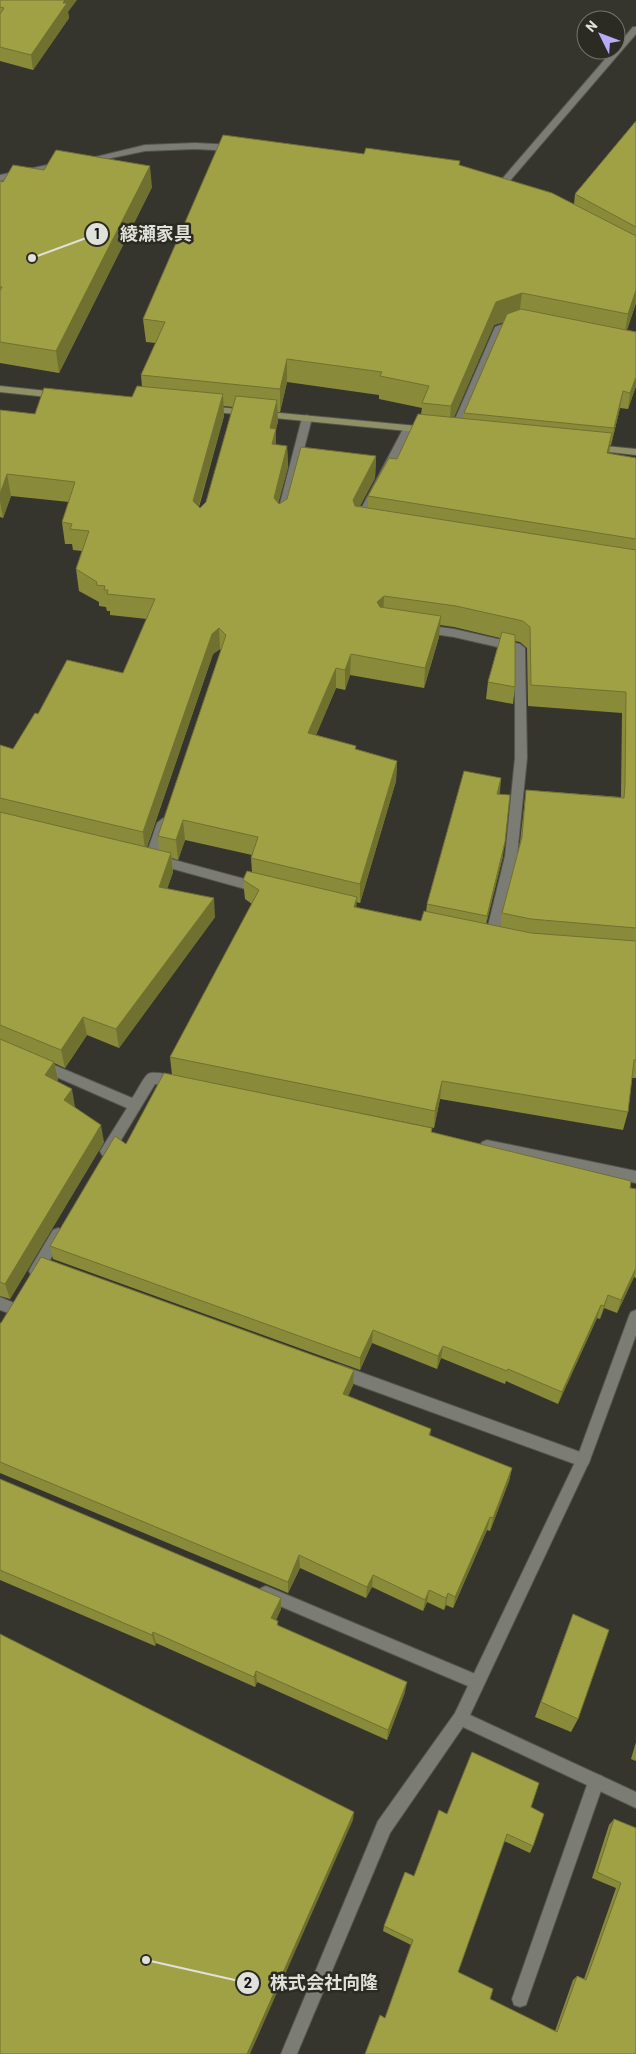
<svg xmlns="http://www.w3.org/2000/svg" width="636" height="2054" font-family="Barlow,'Noto Sans JP',sans-serif">
	<style>
		.lines { fill: none; stroke-linecap: round; stroke-linejoin: round }
		.lane-casing { stroke: #53544d; stroke-width: 2 }
		.street-casing { stroke: #53544d; stroke-width: 2 }
		.secondary-casing { stroke: #53544d; stroke-width: 2 }
		.lane { fill: #7b7c73; fill-rule: evenodd }
		.street { fill: #7b7c73; fill-rule: evenodd }
		.secondary { fill: #8f9065; fill-rule: evenodd }
		.wall { fill: #8a8a3b; fill-rule: evenodd }
		.shaded-wall { fill: #707130 }
		.building { fill: #a0a145; stroke: #707130 }
		.leader { fill: none; stroke: #e1e1dc; stroke-width: 2 }
		.callout-dot { fill: #e1e1dc; stroke: #2b2b23; stroke-width: 2 }
		.mark-label { font-size: 15px; text-anchor: middle; font-weight: bold; fill: #111 }
		.callout-label { font-size: 18px; text-anchor: middle; font-weight: bold; fill: #e1e1dc; stroke: #2b2b23; stroke-width: 5; stroke-linejoin: round; paint-order: stroke }
	</style>
	<rect width="100%" height="100%" fill="#35352d"/>
	<g class="lines">
		<defs>
			<g id="lane">
				<polygon points="516,319 521,322 519,324 504,329 459,433 454,436 450,435 449,433 495,327"/>
				<polygon points="307,415 312,418 287,515 282,519 277,515 302,418"/>
				<polygon points="408,426 413,429 364,522 363,525 355,525 354,522 403,429"/>
				<polygon points="424,625 454,629 520,644 525,648 527,758 517,856 497,938 495,941 487,941 485,938 505,856 515,758 515,651 454,637 420,632 419,629 420,626"/>
				<polygon points="163,818 169,823 157,858 151,863 145,858 157,823"/>
				<polygon points="0,1297 19,1305 21,1309 19,1313 14,1315 0,1310"/>
				<polygon points="338,1364 583,1453 588,1455 590,1460 588,1465 583,1467 338,1378 333,1376 331,1371 333,1366"/>
				<polygon points="266,1586 480,1676 483,1681 480,1686 475,1689 261,1598 259,1593 261,1588"/>
				<polygon points="596,1774 602,1776 604,1782 528,1999 526,2005 520,2007 514,2005 512,1999 588,1782 590,1776"/>
			</g>
			<g id="street">
				<polygon points="633,27 636,27 636,34 502,190 496,190 496,186 613,50 616,50 616,47"/>
				<polygon points="195,143 234,145 238,148 234,151 195,149 145,151 83,164 79,161 145,145"/>
				<polygon points="61,162 64,163 64,167 0,181 0,175"/>
				<polygon points="156,855 260,883 266,888 260,893 152,863 150,860 152,857"/>
				<path d="M40 1059 132 1098C137 1092 142 1079 148 1074 154 1070 174 1076 181 1078L182 1082 181 1086 176 1087 155 1084 112 1155 107 1157 102 1155 100 1151 127 1108 36 1068 34 1064 36 1060Z"/>
				<polygon points="487,1140 636,1171 636,1183 487,1152 482,1150 480,1146 482,1142"/>
				<polygon points="58,1228 63,1230 65,1234 63,1238 41,1275 36,1277 31,1275 29,1271 31,1267 53,1230"/>
				<polygon points="636,1310 636,1335 590,1460 470,1715 636,1792 636,1808 463,1727 390,1833 297,2054 281,2054 378,1821 455,1713 577,1458 629,1316 631,1312"/>
			</g>
			<g id="secondary">
				<polygon points="0,386 57,392 62,395 57,398 0,392"/>
				<polygon points="207,406 428,427 433,430 428,433 204,411 202,409"/>
				<polygon points="595,445 636,449 636,455 591,450 590,448"/>
			</g>
		</defs>
		<!-- lane casing -->
		<use href="#lane" class="lane-casing"/>
		<!-- street casing -->
		<use href="#street" class="street-casing"/>
		<!-- secondary casing -->
		<use href="#secondary" class="secondary-casing"/>
		<!-- lane -->
		<use href="#lane" class="lane"/>
		<!-- street -->
		<use href="#street" class="street"/>
		<!-- secondary -->
		<use href="#secondary" class="secondary"/>
	</g>
	<!-- wall -->
	<g class="wall">
		<polygon points="0,0 68,12 69,18 33,70 0,61"/>
		<path d="M636 121V303L627 330 636 332V386L628 409 620 408 611 445H610L609 454 636 458V1078H632L628 1112 623 1130 440 1099 434 1128 330 1107 432 1128V1132L636 1189V1278L634 1277 617 1313 604 1308 600 1319 597 1318 558 1404 506 1381 505 1384 441 1358 437 1369 372 1343 360 1370 53 1259 50 1246 126 1144 172 1075 170 1057 252 904 245 899 243 880 252 872 251 858 252 855 185 840 178 860 172 858 173 872 167 889 215 917 119 1048 87 1035 65 1068 54 1063 58 1080 57 1081 75 1107 104 1142 10 1299 0 1296V745L13 749 38 714 123 673 147 619 110 615V611H107L106 607 99 606V602L79 591 76 569 82 551 73 550 72 544H65L62 522 69 502 11 496 3 518 0 517V410L35 414 132 397 142 387 141 375 156 343 146 342 143 319 364 154 460 165 574 204 575 194ZM504 322 464 413 463 418 454 417 494 325ZM287 382 379 395V399L422 408 421 414 397 459 368 496V508L360 506 375 478 376 456 279 504 278 503 288 467 287 446 276 445V429L278 421 277 412H280ZM223 406 233 407 206 502 200 508 199 507 224 416ZM440 625 454 627 500 638 488 682 486 699 513 704 515 687V641L520 642 527 648 528 706 622 713 621 797 526 790 520 842 502 913 500 927 486 924 503 856 499 794 501 778 427 904 426 912 421 921 356 907V902L360 903 396 781 397 761 356 749V746L316 735 336 688 345 690 350 675 424 688 439 637ZM220 649 221 650 158 836 159 850 147 847 213 654Z"/>
		<polygon points="0,181 152,187 59,373 0,363"/>
		<polygon points="0,1323 354,1370 353,1385 348,1396 431,1429 430,1436 512,1468 509,1481 490,1531 487,1530 453,1608 446,1605 444,1610 427,1602 423,1611 372,1587 366,1598 300,1568 288,1593 0,1473"/>
		<polygon points="0,1479 281,1598 281,1609 276,1620 279,1626 405,1692 387,1740 257,1682 255,1687 156,1643 155,1646 0,1580"/>
		<polygon points="573,1614 578,1719 571,1732 535,1717"/>
		<polygon points="636,1742 636,1761 631,1759"/>
		<polygon points="531,1807 533,1846 530,1853 504,1841 458,1972 490,1999 555,2031 573,1980 577,1976 584,1979 616,1888 592,1878 609,1825 614,1819 636,1828 636,2054 385,2018 411,1945 383,1931 384,1926 414,1876 447,1814"/>
	</g>
	<!-- shaded-wall -->
	<g class="shaded-wall">
		<polygon points="65,0 77,0 68,12 69,18 33,70 31,55"/>
		<polygon points="150,166 152,187 59,373 56,351"/>
		<polygon points="636,290 636,303 624,337 628,314"/>
		<polygon points="522,293 519,316 494,325 449,429 451,406 496,302"/>
		<polygon points="287,359 287,382 280,412 280,389"/>
		<polygon points="636,377 636,386 628,409 630,393"/>
		<polygon points="623,391 620,408 611,445 614,428"/>
		<polygon points="223,394 224,416 194,522 193,501"/>
		<polygon points="277,400 278,421 276,429 276,450 272,446 270,428"/>
		<polygon points="612,433 609,454 607,453"/>
		<polygon points="287,446 288,467 274,520 274,498"/>
		<polygon points="376,456 375,478 352,521 353,500"/>
		<polygon points="7,474 11,496 3,518 0,501 0,494"/>
		<polygon points="384,596 383,617 377,602"/>
		<polygon points="441,616 439,637 424,688 425,668"/>
		<polygon points="219,628 220,649 213,654 145,852 143,832 212,634"/>
		<polygon points="351,654 350,675 345,690 345,670"/>
		<polygon points="336,668 336,688 308,754 308,733"/>
		<polygon points="397,761 396,781 360,903 360,884"/>
		<polygon points="501,778 500,792 496,808 497,794"/>
		<polygon points="183,820 185,840 178,860 176,840"/>
		<polygon points="505,842 503,856 485,929 487,916"/>
		<polygon points="171,853 173,872 161,906 159,887"/>
		<polygon points="357,897 356,916 354,907"/>
		<polygon points="214,898 215,917 119,1048 116,1029"/>
		<polygon points="83,1017 87,1035 65,1068 61,1050"/>
		<polygon points="54,1062 58,1080 49,1093 45,1075"/>
		<polygon points="442,1081 440,1099 434,1128 435,1111"/>
		<polygon points="72,1089 75,1107 68,1117 64,1100"/>
		<polygon points="101,1125 104,1142 10,1299 5,1284"/>
		<polygon points="636,1268 634,1277 617,1313 621,1300"/>
		<polygon points="608,1295 604,1308 600,1319 604,1306"/>
		<polygon points="601,1305 597,1318 558,1404 562,1392"/>
		<polygon points="373,1330 372,1343 360,1370 360,1358"/>
		<polygon points="443,1346 441,1358 437,1369 438,1356"/>
		<polygon points="354,1370 353,1385 343,1408 343,1394"/>
		<polygon points="512,1468 509,1481 490,1531 493,1518"/>
		<polygon points="490,1517 487,1530 453,1608 455,1597"/>
		<polygon points="299,1555 300,1568 288,1593 288,1582"/>
		<polygon points="373,1575 372,1587 366,1598 367,1587"/>
		<polygon points="429,1590 427,1602 423,1611 425,1600"/>
		<polygon points="448,1593 446,1605 444,1610 446,1598"/>
		<polygon points="281,1598 281,1609 272,1629 271,1618"/>
		<polygon points="153,1632 156,1643 155,1646 152,1635"/>
		<polygon points="256,1671 257,1682 255,1687 254,1677"/>
		<polygon points="407,1682 405,1692 387,1740 388,1730"/>
		<polygon points="354,1812 353,1820 250,2054 247,2054"/>
	</g>
	<!-- building -->
	<g class="building">
		<polygon points="0,0 65,0 63,3 67,3 31,55 0,47 0,14 4,8 0,7"/>
		<polygon points="636,121 636,227 575,194"/>
		<polygon points="223,135 364,154 366,148 460,161 459,165 552,193 636,236 636,290 628,314 522,293 496,302 451,406 422,403 429,386 380,376 382,372 287,359 280,389 141,375 165,322 143,319"/>
		<polygon points="56,150 150,166 56,351 0,342 0,291 2,287 0,287 0,181 3,182 13,165 44,170"/>
		<polygon points="521,309 636,332 636,377 630,393 623,391 614,428 464,413 507,314"/>
		<polygon points="137,386 223,394 193,501 200,508 206,502 236,396 277,400 270,428 276,429 272,444 287,446 274,498 279,504 287,499 301,447 376,456 353,500 355,506 636,550 636,928 531,919 502,913 522,837 526,790 624,798 625,785 626,692 531,685 530,627 523,621 456,606 384,596 377,602 380,607 441,616 425,668 351,654 345,670 336,668 308,733 356,746 355,749 397,761 360,884 251,858 258,837 183,820 176,840 158,836 226,635 219,628 212,634 143,832 0,798 0,745 13,749 35,713 38,714 67,660 123,673 155,599 107,594 108,590 104,590 105,586 96,585 97,582 76,569 89,531 70,529 72,524 62,522 75,482 7,474 0,494 0,410 35,414 44,388 132,397"/>
		<polygon points="418,414 612,433 607,453 636,458 636,539 368,496 389,458 397,459"/>
		<polygon points="502,632 515,635 515,687 488,682"/>
		<polygon points="464,771 501,778 497,794 510,795 505,842 487,916 427,904"/>
		<polygon points="0,812 171,853 159,887 214,898 116,1029 83,1017 61,1050 0,1025"/>
		<polygon points="247,871 357,897 354,907 421,921 424,911 531,933 636,941 636,1060 634,1060 628,1112 442,1081 435,1111 170,1057 259,890 243,880"/>
		<polygon points="0,1039 54,1062 45,1075 72,1089 64,1100 101,1125 5,1284 0,1282"/>
		<polygon points="164,1073 432,1128 431,1132 631,1181 630,1188 636,1189 636,1268 621,1300 608,1295 604,1306 601,1305 562,1392 508,1369 507,1371 443,1346 438,1356 373,1330 360,1358 50,1246 115,1136 126,1144"/>
		<polygon points="41,1257 354,1370 343,1394 431,1429 429,1435 512,1468 493,1518 490,1517 455,1597 448,1593 446,1598 429,1590 425,1600 373,1575 367,1587 299,1555 288,1582 0,1462 0,1323 1,1323"/>
		<polygon points="0,1479 281,1598 271,1618 278,1621 277,1625 407,1682 388,1730 256,1671 254,1677 153,1632 152,1635 0,1570"/>
		<polygon points="573,1614 609,1630 578,1719 541,1702"/>
		<polygon points="0,1634 354,1812 247,2054 0,2054"/>
		<polygon points="472,1752 539,1783 531,1807 544,1814 533,1846 507,1834 458,1972 493,1989 490,1999 557,2032 577,1976 586,1980 621,1883 597,1872 614,1819 636,1828 636,2054 365,2054 380,2015 385,2018 413,1940 384,1926 405,1872 414,1876 439,1810 447,1814"/>
	</g>
	<!-- callouts -->
	<path class="leader" d="M32 258L97 234M146 1960L248 1983"/>
	<g class="callout-dot">
		<circle cx="32" cy="258" r="5"/>
		<circle cx="146" cy="1960" r="5"/>
		<circle cx="97" cy="234" r="12"/>
		<circle cx="248" cy="1983" r="12"/>
	</g>
	<g class="mark-label">
		<text x="97" y="239">1</text>
		<text x="248" y="1988">2</text>
	</g>
	<g class="callout-label">
		<text x="156" y="240">綾瀬家具</text>
		<text x="324" y="1989">株式会社向隆</text>
	</g>
	<!-- north arrow -->
	<g transform="translate(601 35) rotate(312)"><circle r="24" fill="#2b2b23" stroke="#74746d"/>
	<path d="M0-4L9 19L0 12L-9 19Z" fill="#b6acf8"/>
	<text y="-8" font-size="14" font-weight="bold" text-anchor="middle" fill="#e1e1dc">N</text>
	</g>
</svg>
